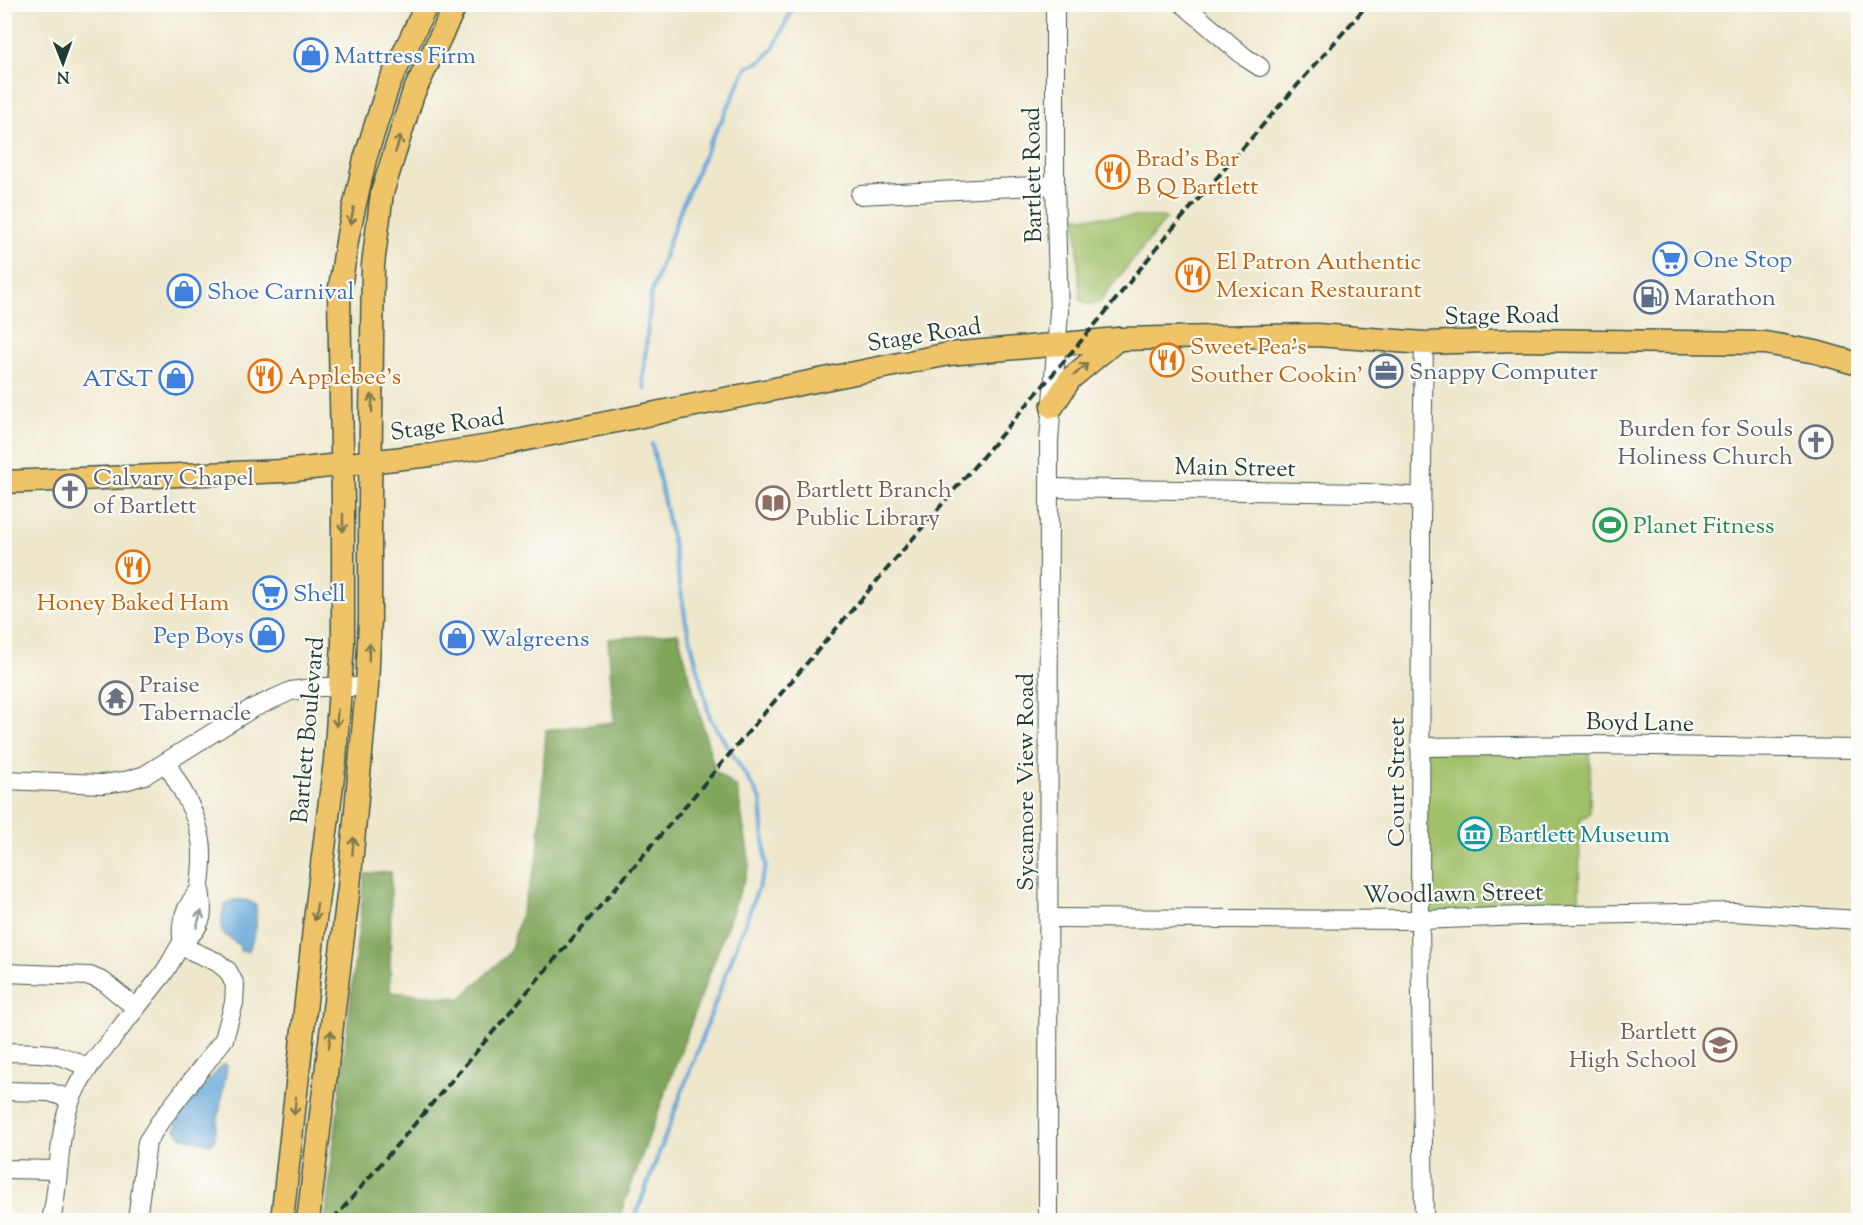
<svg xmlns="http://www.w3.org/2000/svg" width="1863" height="1225" font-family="'Sorts Mill Goudy',serif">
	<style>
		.green { fill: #a0c068; stroke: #607e4e; stroke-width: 1.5 }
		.forest { fill: #80a65c; stroke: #507248; stroke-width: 1.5 }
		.water { fill: #65a7d9; stroke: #427286; stroke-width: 1.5 }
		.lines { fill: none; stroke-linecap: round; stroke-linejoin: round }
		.stream { stroke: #65a7d9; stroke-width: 4 }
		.minor-casing { stroke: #3e564b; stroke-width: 20 }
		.major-casing { stroke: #3e564b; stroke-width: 25 }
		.minor { stroke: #fff; stroke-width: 18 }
		.major { stroke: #efc469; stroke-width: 22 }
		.rail { stroke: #1f3d34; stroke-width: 4; stroke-dasharray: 9 4.5; stroke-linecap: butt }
		.oneway { stroke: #7d7a4c }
		.oneway2 { stroke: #8f9e9a }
		.labels { text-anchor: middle; stroke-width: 4.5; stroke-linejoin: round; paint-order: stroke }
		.shop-label { font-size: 24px; fill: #366cbe; stroke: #fdfcf7; text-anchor: start }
		.food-label { font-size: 24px; fill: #c56008; stroke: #fdfcf7; text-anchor: start }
		.street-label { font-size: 24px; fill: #1f3d34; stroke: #fdfcf7 }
		.service-label { font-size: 24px; fill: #4e5e75; stroke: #fdfcf7; text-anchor: start }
		.worship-label { font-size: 24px; fill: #5b616d; stroke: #fdfcf7; text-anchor: start }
		.education-label { font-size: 24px; fill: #785e54; stroke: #fdfcf7; text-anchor: start }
		.leisure-label { font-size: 24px; fill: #27864d; stroke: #fdfcf7; text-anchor: start }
		.culture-label { font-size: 24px; fill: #0d838f; stroke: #fdfcf7; text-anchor: start }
	</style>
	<rect width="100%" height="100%" fill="#fdfcf7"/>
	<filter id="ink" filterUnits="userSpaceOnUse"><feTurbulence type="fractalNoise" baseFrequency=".0167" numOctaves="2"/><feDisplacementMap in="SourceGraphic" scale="12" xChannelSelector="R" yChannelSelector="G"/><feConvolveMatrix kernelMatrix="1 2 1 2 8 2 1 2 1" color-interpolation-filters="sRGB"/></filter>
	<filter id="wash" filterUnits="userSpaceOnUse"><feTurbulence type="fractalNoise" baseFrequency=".008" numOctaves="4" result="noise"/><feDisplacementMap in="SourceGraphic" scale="24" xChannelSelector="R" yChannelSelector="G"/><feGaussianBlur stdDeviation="1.35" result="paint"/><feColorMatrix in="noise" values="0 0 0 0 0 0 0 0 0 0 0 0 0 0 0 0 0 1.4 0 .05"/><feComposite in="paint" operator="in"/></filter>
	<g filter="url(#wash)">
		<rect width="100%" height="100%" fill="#eee7cc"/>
		<!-- green -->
		<g class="green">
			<path d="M1076 217H1163L1166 219 1097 304C1089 305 1085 305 1080 298Z"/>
			<polygon points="1590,745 1590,814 1580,819 1579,915 1420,920 1420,747"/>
		</g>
		<!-- forest -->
		<polygon class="forest" points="678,633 715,771 737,788 750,864 618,1220 325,1220 365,874 391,872 390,992 461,998 510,952 538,856 546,730 614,722 608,639"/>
		<!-- water -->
		<g class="water">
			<path d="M234 900H246L256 905V928L249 951H240V946L222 932C221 922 222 913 225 904Z"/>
			<polygon points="223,1064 227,1065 227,1067 214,1141 211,1144 180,1136 175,1129 180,1115"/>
		</g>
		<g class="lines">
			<!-- stream -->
			<g class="stream">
				<polyline points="645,390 643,379 651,294 681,208 711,140 723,118 744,73 748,67 763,60 774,47 795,4"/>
				<polyline points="634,1220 766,867 761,800 710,718 686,622 673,545 652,444"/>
			</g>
		</g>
	</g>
	<g filter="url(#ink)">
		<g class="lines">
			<defs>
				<g id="minor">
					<polyline points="1183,4 1246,58 1260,67"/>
					<polyline points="860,195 1055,185"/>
					<polyline points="1424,343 1421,523 1420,920 1424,1220"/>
					<polyline points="1049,488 1368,493 1421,497"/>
					<polyline points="1420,747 1590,745 1858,749"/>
					<polyline points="4,780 102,784 125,781 145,775 251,709 291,691 319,687 367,687"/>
					<polyline points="1049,918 1420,920 1522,916 1733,912 1858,920"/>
					<path d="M183 942C178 921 187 905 200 889"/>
					<polyline points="4,973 90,976 104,982 136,1008"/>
					<path d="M4 1052C36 1053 60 1050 88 1069"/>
					<polyline points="4,1091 49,1092 71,1099"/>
					<polyline points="4,1169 58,1170"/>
					<path d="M51 1220C62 1177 55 1127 77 1087 86 1069 99 1054 112 1039 128 1018 144 998 160 978 169 967 175 953 182 943 191 933 196 933 201 918 204 907 200 897 200 886 201 871 204 856 201 841 197 812 180 787 166 762"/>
					<polyline points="137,1220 147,1142 159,1123 224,1039 234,1003 235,985 228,971 217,962 181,946"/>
					<polyline points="1048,1220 1049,441 1059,312 1055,185 1055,4"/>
				</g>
				<g id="major">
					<polyline points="1052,407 1070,379 1118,339"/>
					<polyline points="4,482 284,471 431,455 497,445 949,354 1118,339 1317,335 1424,343 1518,340 1765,343 1816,352 1858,364"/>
					<polyline points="282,1220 315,920 335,761 343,643 343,500 339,294 348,235 365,159 388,86 427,4"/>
					<polyline points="308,1220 349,887 367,687 370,619 370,497 373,265 382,193 413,94 456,4"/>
				</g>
			</defs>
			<!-- minor casing -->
			<use href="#minor" class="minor-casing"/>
			<!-- major casing -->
			<use href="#major" class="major-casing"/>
			<!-- minor -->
			<use href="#minor" class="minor"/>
			<!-- major -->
			<use href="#major" class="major"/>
			<!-- rail -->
			<polyline class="rail" points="333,1220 1104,314 1168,234 1368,4"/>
		</g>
		<!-- one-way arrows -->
		<defs><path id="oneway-shaft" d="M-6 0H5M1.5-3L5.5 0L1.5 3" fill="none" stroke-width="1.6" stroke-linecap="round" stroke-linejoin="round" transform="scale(1.5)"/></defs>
		<g class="oneway">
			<use href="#oneway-shaft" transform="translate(398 144) rotate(-72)"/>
			<use href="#oneway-shaft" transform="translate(352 216) rotate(102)"/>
			<use href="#oneway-shaft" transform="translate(1081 369) rotate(-42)"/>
			<use href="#oneway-shaft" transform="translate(372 403) rotate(-90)"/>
			<use href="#oneway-shaft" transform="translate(343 523) rotate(90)"/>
			<use href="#oneway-shaft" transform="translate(369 652) rotate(-88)"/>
			<use href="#oneway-shaft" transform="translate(337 718) rotate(94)"/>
			<use href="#oneway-shaft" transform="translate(353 846) rotate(-85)"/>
			<use href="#oneway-shaft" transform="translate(316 912) rotate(97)"/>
			<use href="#oneway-shaft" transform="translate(330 1039) rotate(-83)"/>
			<use href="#oneway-shaft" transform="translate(295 1106) rotate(96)"/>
		</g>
		<use class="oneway2" href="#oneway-shaft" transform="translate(199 919) rotate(-74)"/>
	</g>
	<!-- icons -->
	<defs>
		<symbol id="shop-ring" viewBox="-11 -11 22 22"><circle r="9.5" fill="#fdfcf7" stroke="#3f7fe0" stroke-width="1.5"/><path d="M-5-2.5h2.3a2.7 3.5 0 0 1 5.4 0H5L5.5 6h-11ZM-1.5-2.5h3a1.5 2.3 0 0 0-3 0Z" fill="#3f7fe0"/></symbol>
		<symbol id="restaurant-ring" viewBox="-11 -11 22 22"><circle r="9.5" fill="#fdfcf7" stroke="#e8710a" stroke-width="1.5"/><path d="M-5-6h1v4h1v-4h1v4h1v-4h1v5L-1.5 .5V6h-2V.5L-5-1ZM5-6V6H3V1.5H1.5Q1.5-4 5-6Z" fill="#e8710a"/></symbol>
		<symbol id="supermarket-ring" viewBox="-11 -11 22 22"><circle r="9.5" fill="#fdfcf7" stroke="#3f7fe0" stroke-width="1.5"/><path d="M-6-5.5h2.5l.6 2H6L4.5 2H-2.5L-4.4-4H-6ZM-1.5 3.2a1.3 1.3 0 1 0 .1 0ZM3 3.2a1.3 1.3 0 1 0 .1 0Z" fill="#3f7fe0"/></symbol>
		<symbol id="fuel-ring" viewBox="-11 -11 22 22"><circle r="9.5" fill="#fdfcf7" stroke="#5c6f8a" stroke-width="1.5"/><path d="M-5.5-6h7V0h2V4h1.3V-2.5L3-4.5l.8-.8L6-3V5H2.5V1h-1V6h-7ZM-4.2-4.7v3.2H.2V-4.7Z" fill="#5c6f8a"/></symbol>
		<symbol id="office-ring" viewBox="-11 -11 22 22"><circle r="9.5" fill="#fdfcf7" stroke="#5c6f8a" stroke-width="1.5"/><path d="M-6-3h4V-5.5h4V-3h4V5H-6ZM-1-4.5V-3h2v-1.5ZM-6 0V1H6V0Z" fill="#5c6f8a"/></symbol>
		<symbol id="church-ring" viewBox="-11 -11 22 22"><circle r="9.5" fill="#fdfcf7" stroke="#6b7280" stroke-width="1.5"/><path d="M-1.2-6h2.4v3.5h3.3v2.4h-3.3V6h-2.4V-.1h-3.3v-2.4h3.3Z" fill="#6b7280"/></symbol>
		<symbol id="library-ring" viewBox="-11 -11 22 22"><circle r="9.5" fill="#fdfcf7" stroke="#8d6e63" stroke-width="1.5"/><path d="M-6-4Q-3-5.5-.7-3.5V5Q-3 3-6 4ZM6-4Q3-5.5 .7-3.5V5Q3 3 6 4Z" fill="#8d6e63"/></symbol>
		<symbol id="stadium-ring" viewBox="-11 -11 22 22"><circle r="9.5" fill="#fdfcf7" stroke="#2e9e5b" stroke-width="1.5"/><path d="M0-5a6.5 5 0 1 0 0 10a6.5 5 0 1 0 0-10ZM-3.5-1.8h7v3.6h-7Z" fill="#2e9e5b"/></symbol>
		<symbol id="temple-ring" viewBox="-11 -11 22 22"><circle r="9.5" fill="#fdfcf7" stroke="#6b7280" stroke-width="1.5"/><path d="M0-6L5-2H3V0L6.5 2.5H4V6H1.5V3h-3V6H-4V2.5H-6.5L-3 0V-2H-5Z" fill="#6b7280"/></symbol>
		<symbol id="museum-ring" viewBox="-11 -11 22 22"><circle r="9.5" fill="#fdfcf7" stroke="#0f9aa8" stroke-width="1.5"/><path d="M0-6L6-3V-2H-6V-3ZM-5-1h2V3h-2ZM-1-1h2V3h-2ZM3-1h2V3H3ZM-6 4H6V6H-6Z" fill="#0f9aa8"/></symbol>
		<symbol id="school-ring" viewBox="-11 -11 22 22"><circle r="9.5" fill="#fdfcf7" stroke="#8d6e63" stroke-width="1.5"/><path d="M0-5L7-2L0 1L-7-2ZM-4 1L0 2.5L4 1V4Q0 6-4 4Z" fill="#8d6e63"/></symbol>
	</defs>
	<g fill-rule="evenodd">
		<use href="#shop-ring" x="292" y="36" width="38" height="38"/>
		<use href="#restaurant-ring" x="1094" y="153" width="38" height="38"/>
		<use href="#supermarket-ring" x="1651" y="240" width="38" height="38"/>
		<use href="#restaurant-ring" x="1174" y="256" width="38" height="38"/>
		<use href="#shop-ring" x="165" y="272" width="38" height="38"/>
		<use href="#fuel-ring" x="1632" y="278" width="38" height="38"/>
		<use href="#restaurant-ring" x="1148" y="341" width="38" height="38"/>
		<use href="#office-ring" x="1367" y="352" width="38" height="38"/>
		<use href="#restaurant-ring" x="246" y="357" width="38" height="38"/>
		<use href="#shop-ring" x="157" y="359" width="38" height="38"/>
		<use href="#church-ring" x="1797" y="423" width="38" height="38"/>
		<use href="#church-ring" x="51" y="472" width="38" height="38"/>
		<use href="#library-ring" x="754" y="484" width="38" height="38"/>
		<use href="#stadium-ring" x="1591" y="506" width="38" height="38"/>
		<use href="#restaurant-ring" x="114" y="548" width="38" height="38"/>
		<use href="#supermarket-ring" x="251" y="574" width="38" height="38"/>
		<use href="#shop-ring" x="248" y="616" width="38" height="38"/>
		<use href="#shop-ring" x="438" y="619" width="38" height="38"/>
		<use href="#temple-ring" x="97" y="679" width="38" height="38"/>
		<use href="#museum-ring" x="1456" y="815" width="38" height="38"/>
		<use href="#school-ring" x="1701" y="1026" width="38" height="38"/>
	</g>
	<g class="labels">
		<!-- shop labels -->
		<g class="shop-label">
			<text x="334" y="63">Mattress Firm</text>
			<text x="1693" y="267">One Stop</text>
			<text x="207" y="299">Shoe Carnival</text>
			<text x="153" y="386" text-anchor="end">AT&amp;T</text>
			<text x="293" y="601">Shell</text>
			<text x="244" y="643" text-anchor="end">Pep Boys</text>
			<text x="480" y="646">Walgreens</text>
		</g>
		<!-- food labels -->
		<g class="food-label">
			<text x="1136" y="166">Brad's Bar<tspan x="1136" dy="28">B Q Bartlett</tspan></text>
			<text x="1216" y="269">El Patron Authentic<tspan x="1216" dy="28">Mexican Restaurant</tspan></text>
			<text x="1190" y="354">Sweet Pea's<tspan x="1190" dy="28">Souther Cookin'</tspan></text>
			<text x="288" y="384">Applebee's</text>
			<text x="133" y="610" text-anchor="middle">Honey Baked Ham</text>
		</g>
		<!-- street labels -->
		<g class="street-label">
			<text transform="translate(1032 175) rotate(-91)" y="8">Bartlett Road</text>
			<text transform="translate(1502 315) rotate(-1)" y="8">Stage Road</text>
			<text transform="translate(924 334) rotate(-9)" y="8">Stage Road</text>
			<text transform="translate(447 424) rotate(-8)" y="8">Stage Road</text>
			<text transform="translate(1235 467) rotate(1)" y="8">Main Street</text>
			<text transform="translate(1640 722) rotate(1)" y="8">Boyd Lane</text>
			<text transform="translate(307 730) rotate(-85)" y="8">Bartlett Boulevard</text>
			<text transform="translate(1025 782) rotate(-90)" y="8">Sycamore View Road</text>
			<text transform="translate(1396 782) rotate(-90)" y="8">Court Street</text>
			<text transform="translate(1453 893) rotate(-1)" y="8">Woodlawn Street</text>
		</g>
		<!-- service labels -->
		<g class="service-label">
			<text x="1674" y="305">Marathon</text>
			<text x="1409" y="379">Snappy Computer</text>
		</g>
		<!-- worship labels -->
		<g class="worship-label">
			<text x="1793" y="436" text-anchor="end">Burden for Souls<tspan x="1793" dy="28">Holiness Church</tspan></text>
			<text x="93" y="485">Calvary Chapel<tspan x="93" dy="28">of Bartlett</tspan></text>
			<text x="139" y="692">Praise<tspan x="139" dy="28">Tabernacle</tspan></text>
		</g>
		<!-- education labels -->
		<g class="education-label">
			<text x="796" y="497">Bartlett Branch<tspan x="796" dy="28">Public Library</tspan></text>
			<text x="1697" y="1039" text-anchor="end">Bartlett<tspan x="1697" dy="28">High School</tspan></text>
		</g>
		<!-- leisure labels -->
		<g class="leisure-label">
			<text x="1633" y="533">Planet Fitness</text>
		</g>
		<!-- culture labels -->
		<g class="culture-label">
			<text x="1498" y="842">Bartlett Museum</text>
		</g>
	</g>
	<!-- margin -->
	<rect width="1863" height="1225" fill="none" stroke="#fdfcf7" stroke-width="24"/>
	<!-- north arrow -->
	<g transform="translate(63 63) rotate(179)" stroke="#fdfcf7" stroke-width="4.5" paint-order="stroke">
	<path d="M0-4.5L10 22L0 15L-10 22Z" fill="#1f3d34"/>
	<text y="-9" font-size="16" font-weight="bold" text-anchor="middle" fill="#1f3d34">N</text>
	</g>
</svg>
